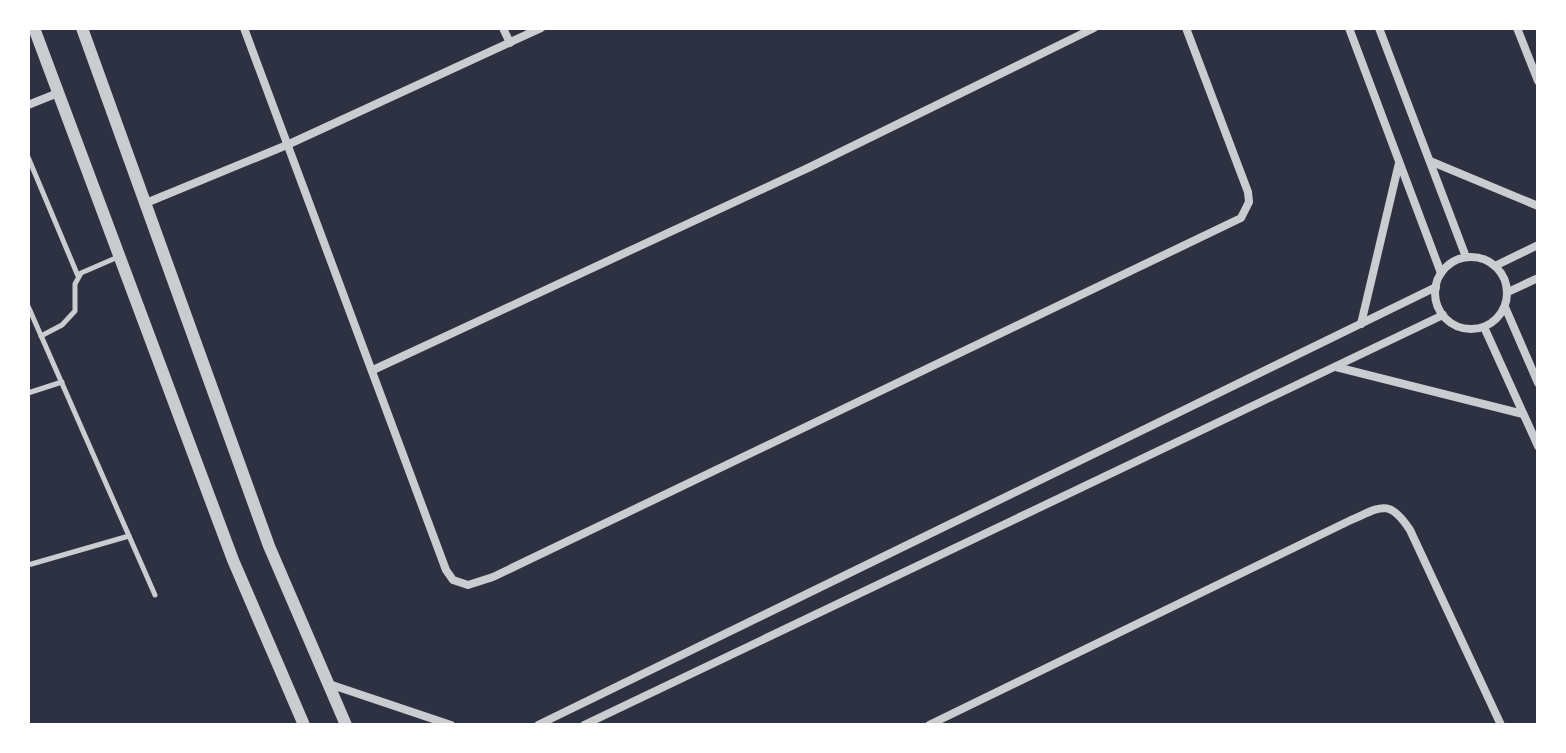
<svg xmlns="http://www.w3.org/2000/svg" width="1566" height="753" font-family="'Asap Condensed',sans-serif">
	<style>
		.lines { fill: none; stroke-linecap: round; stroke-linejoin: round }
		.service { stroke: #caccd0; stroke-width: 5 }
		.minor { stroke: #caccd0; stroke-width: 8 }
		.tertiary { stroke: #caccd0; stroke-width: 12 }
	</style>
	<rect width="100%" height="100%" fill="#2d3142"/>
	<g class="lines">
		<!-- service -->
		<g class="service">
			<polyline points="28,157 78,276"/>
			<polyline points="28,306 155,595"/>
			<polyline points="41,336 62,325 75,311 75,284 81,273 118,257"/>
			<polyline points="28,393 62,382"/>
			<polyline points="28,565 129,536"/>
		</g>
		<!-- minor -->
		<g class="minor">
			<polyline points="244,28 446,570 453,580 468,585 493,577 1241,218 1249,202 1248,192 1186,28"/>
			<polyline points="503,28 510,43"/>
			<polyline points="1349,28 1441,273"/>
			<polyline points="1379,28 1466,257"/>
			<polyline points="1517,28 1538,81"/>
			<polyline points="28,105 58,93"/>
			<polyline points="1430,161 1538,206"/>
			<polyline points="146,203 287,145 541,28"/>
			<circle cx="1471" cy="293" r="36"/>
			<polyline points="1495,266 1538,245"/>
			<polyline points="1508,292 1538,278"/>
			<polyline points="1505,307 1538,383"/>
			<polyline points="1361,324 1399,163"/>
			<polyline points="1484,327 1538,446"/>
			<polyline points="1336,367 1523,414"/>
			<polyline points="373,370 810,167 1094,28"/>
			<polyline points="329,684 451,725"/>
			<polyline points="538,725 1436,287"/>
			<polyline points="584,725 1443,315"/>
			<path d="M929 725 1351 520C1381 507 1389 498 1410 530L1501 725"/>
		</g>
		<!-- tertiary -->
		<g class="tertiary">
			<polyline points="34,28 233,560 304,725"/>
			<polyline points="82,28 269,546 346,725"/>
		</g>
	</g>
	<!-- border -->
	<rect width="1566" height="753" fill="none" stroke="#ffffff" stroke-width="60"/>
</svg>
